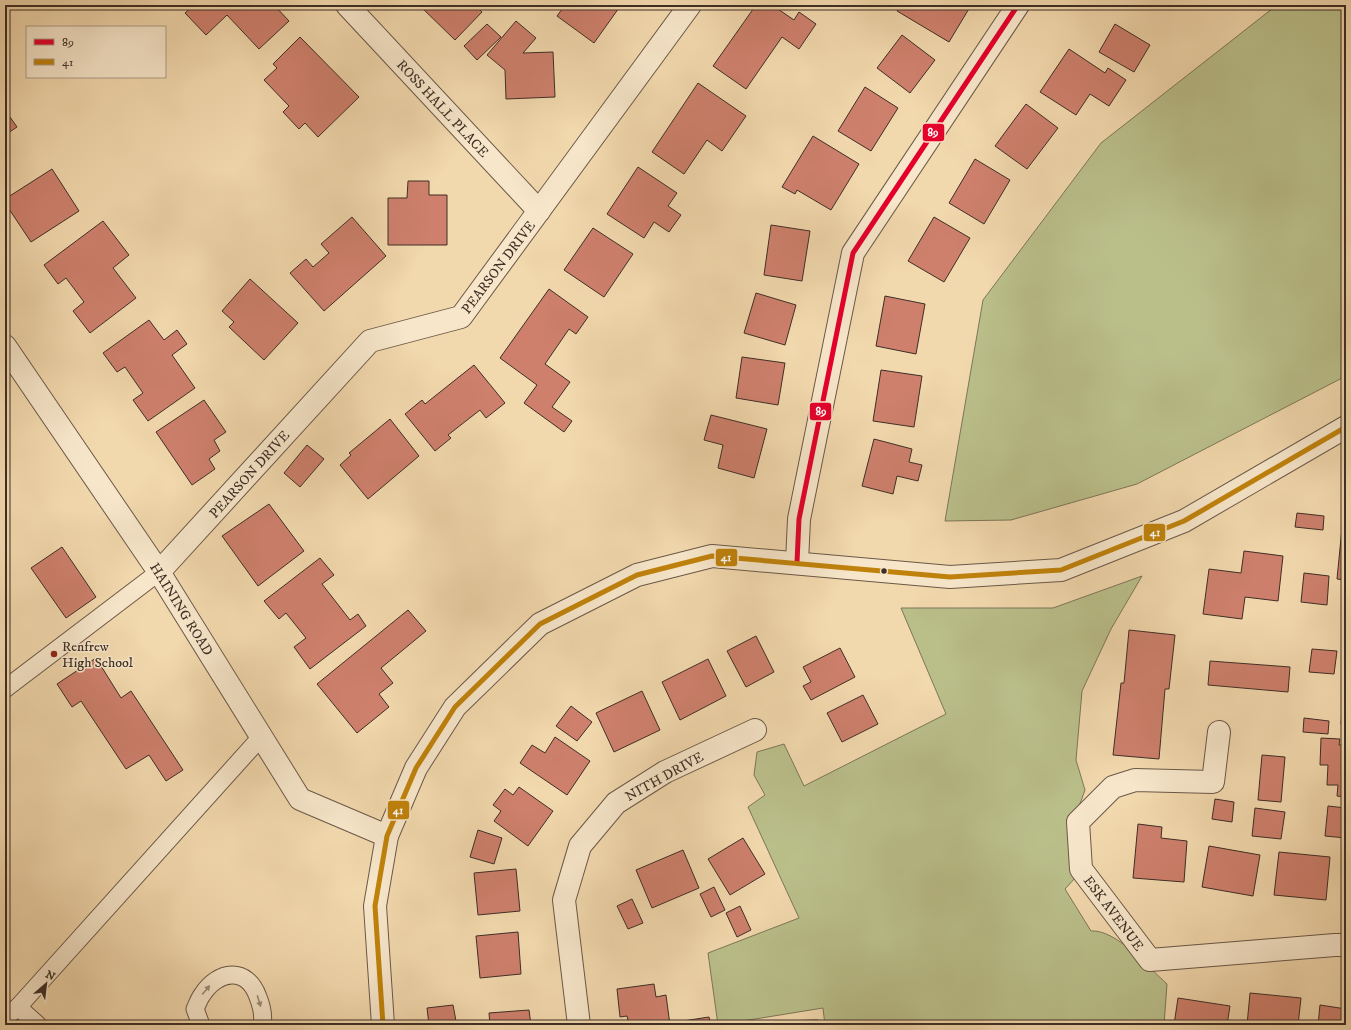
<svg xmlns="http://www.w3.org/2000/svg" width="1351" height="1030" font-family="'IM FELL DW Pica',serif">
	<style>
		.green { fill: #babf8a; stroke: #7c7658 }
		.building { fill: #ce806d; stroke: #3e2e25 }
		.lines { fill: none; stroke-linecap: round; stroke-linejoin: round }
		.service-casing { stroke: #6b5847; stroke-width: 19 }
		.minor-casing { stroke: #6b5847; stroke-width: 24 }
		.tertiary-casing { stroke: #6b5847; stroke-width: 24 }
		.service { stroke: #f7e6ca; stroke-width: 17 }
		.minor { stroke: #f7e6ca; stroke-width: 22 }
		.tertiary { stroke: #f7e6ca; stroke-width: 22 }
		.bus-1-casing { stroke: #f7e6ca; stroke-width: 8 }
		.bus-2-casing { stroke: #f7e6ca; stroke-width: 8 }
		.bus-1 { stroke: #e4002b; stroke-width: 5 }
		.bus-2 { stroke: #c0820b; stroke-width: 5 }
		.oneway { fill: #9a8a78 }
		.bus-dot { fill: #3e2e25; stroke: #f7e6ca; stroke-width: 1.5 }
		.poi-dot { fill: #8f2418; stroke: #f7e6ca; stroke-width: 1.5 }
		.labels { text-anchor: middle; stroke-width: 3; stroke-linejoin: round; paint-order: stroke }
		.street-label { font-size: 14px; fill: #3e2e25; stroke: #f7e6ca }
		.poi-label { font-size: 14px; fill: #3e2e25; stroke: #f7e6ca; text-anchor: start }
		.line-badge { stroke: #f7e6ca; stroke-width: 1.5 }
		.badge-label { font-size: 11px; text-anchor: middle; font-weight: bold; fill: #fff }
	</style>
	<rect width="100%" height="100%" fill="#f2d8ad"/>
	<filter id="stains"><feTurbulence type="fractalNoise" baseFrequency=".005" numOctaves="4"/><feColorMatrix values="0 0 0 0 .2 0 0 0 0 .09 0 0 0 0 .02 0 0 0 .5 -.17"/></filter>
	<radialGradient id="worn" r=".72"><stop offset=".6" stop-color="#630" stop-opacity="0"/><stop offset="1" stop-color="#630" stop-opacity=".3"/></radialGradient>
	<!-- green -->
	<g class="green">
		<polygon points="1277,5 1346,5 1346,376 1137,484 1011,520 945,521 983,300 1101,143"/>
		<path d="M1142 576 1111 629 1082 691 1076 760 1085 790 1073 823 1077 876 1065 889 1091 931C1116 929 1149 968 1167 984L1164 1025H825L823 1008 718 1025 708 953 799 918 748 807 765 795 754 775 757 752 784 744 804 786 946 714 901 608H1053Z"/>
	</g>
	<!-- building -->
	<g class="building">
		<polygon points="194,5 274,5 289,21 259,49 227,15 206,35 185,13"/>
		<polygon points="419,5 475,5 482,12 455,40"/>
		<polygon points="565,5 621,5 594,43 557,16"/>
		<polygon points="756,5 772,5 794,20 799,12 816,24 799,49 782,37 746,89 713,66"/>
		<polygon points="901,5 966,5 970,7 949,42 897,11"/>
		<polygon points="516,21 536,38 523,53 553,52 555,97 506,99 505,70 487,55"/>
		<polygon points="487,24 501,37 477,60 464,46"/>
		<polygon points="1115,24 1150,45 1134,72 1099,52"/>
		<polygon points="902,35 935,60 910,93 877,68"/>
		<polygon points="300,37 359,97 318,137 305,123 299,129 283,112 289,106 264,80 277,68 273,64"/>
		<polygon points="1069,49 1105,73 1108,68 1126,80 1109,106 1090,94 1076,115 1040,92"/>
		<polygon points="698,83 746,116 722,151 707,140 684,174 652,152"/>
		<polygon points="865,87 898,108 871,151 838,131"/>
		<polygon points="1026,104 1058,128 1027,169 995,146"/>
		<polygon points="5,110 17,127 5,135"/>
		<polygon points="813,136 859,164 831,210 797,190 795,194 782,187"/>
		<polygon points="975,159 1010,180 984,224 949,203"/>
		<polygon points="638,167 677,193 668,206 681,215 669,232 654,222 644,238 607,214"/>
		<polygon points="52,169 79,211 31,242 5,203 5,199"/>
		<polygon points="408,181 429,181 429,195 447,195 447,245 388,245 388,198 407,198"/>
		<polygon points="352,217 386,256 324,311 290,273 306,259 313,267 329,253 321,244"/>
		<polygon points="934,217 970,238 944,282 908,261"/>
		<polygon points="103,221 129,255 113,268 136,298 90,333 73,311 84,302 66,278 58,284 44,265"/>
		<polygon points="771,225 810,231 802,281 764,275"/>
		<polygon points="593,228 633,254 604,297 564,270"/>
		<polygon points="250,279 298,323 264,360 229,327 234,322 222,311"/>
		<polygon points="549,289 588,317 576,334 569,329 545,364 570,382 552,407 572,421 564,432 524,403 537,385 500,358"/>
		<polygon points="756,293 796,305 785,345 744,333"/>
		<polygon points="885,296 925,304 916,354 876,346"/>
		<polygon points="149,320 164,340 177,330 187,344 172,355 195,388 148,421 133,400 143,393 125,367 117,372 103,353"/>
		<polygon points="742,357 785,363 778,405 736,398"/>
		<polygon points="474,365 505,403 486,418 480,410 448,435 451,438 435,451 405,414 422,400 425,404"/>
		<polygon points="881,370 922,376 914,427 873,421"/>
		<polygon points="204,400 226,432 214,440 220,451 209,459 215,469 192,485 156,432"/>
		<polygon points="711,415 767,429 754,478 718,468 723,445 704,440"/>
		<polygon points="390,419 419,456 368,499 340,465 351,455 349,453"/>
		<polygon points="874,439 912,449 909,462 922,465 918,481 897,476 893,494 862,486"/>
		<polygon points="307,445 324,459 300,487 284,473"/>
		<polygon points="269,504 304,551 258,586 222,536"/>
		<polygon points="1297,513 1324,516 1323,530 1295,527"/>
		<polygon points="1342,528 1346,529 1346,580 1337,579"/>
		<polygon points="62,547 96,597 66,618 31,568"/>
		<polygon points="1244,551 1283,556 1278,601 1245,597 1242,619 1203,614 1209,569 1241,573"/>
		<polygon points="320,558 334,575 322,584 350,620 358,614 366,626 310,669 294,647 306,638 286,613 279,619 264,601"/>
		<polygon points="1304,573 1329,576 1327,605 1301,602"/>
		<polygon points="408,610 426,631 381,668 393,683 379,694 389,707 357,733 317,684"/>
		<polygon points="1129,630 1175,635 1169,689 1165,689 1159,759 1113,755 1121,683 1124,683"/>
		<polygon points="756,636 774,672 746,687 727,651"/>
		<polygon points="840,648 855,677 811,700 803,686 811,682 803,667"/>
		<polygon points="1312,649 1337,651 1334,674 1309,672"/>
		<polygon points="96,658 121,698 131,691 183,770 166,781 149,755 126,769 81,701 72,707 57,684"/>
		<polygon points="708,659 726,696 680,720 662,682"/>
		<polygon points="1210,661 1290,667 1288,692 1208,685"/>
		<polygon points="1345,672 1346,672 1346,725 1341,724"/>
		<polygon points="642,691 660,730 614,752 596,713"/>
		<polygon points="863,695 878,724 842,742 827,713"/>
		<polygon points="571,706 592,722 577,741 556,726"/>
		<polygon points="1304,718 1329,721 1328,734 1303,732"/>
		<polygon points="555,737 590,761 567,795 520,763 532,745 545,753"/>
		<polygon points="1321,738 1340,739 1339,745 1346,745 1346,797 1337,796 1338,785 1327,785 1328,765 1320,765"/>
		<polygon points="1262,755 1285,757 1281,802 1258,800"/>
		<polygon points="519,787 553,811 528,846 494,821 501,811 493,805 505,789 513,795"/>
		<polygon points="1215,799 1234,802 1232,822 1212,819"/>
		<polygon points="1328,806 1346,808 1346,838 1325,836"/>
		<polygon points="1255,808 1285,812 1281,839 1252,836"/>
		<polygon points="1138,824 1162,827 1161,838 1187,841 1184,882 1133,878"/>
		<polygon points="478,830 502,838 494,864 470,857"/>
		<polygon points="743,838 765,874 730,895 708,859"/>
		<polygon points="1209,846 1260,855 1253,896 1202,887"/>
		<polygon points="683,850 699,888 652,908 636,870"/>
		<polygon points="1279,852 1330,857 1326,900 1274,895"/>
		<polygon points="516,869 520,911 478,915 474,873"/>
		<polygon points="714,887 725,910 711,917 700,894"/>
		<polygon points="632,899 643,923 628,929 617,906"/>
		<polygon points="740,906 751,930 737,937 726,913"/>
		<polygon points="518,932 521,974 480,978 476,936"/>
		<polygon points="654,984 656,997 666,995 670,1025 629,1025 627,1016 620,1017 617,989"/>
		<polygon points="1250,993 1301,998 1298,1025 1247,1025"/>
		<polygon points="1178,998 1230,1006 1227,1025 1174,1025"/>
		<polygon points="453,1005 456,1021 429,1025 427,1008"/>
		<polygon points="1320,1005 1346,1009 1346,1025 1318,1025"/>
		<polygon points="529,1010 531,1025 490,1025 489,1013"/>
		<polygon points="709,1017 711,1025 684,1025 683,1021"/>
		<polygon points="818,1020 818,1025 750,1025 749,1022"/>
	</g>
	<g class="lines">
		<defs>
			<g id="service">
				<polyline points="5,689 159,572"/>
				<polyline points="5,1018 18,1007"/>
				<polyline points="38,1025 18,1007 261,737"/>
				<path d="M201 1025 195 1009C197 1005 199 999 202 995 218 970 247 966 258 997 262 1007 264 1015 262 1025"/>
			</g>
			<g id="minor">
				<polyline points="347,5 539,211"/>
				<polyline points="5,346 159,572 300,799 387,836"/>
				<polyline points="797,562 799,519 853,253 1018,5"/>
				<polyline points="159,572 370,341 461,317 690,5"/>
				<polyline points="1219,732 1213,782 1135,780 1113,787 1078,822 1081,869 1150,960 1335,945 1346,945"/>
				<polyline points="579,1025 564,900 580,846 616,803 665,772 755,730"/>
			</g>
			<polyline id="tertiary" points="383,1025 375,906 387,836 416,768 455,707 540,624 637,575 712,556 950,577 1061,570 1184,521 1346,427"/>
		</defs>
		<!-- service casing -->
		<use href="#service" class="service-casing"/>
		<!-- minor casing -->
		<use href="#minor" class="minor-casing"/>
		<!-- tertiary casing -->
		<use href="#tertiary" class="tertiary-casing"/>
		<!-- service -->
		<use href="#service" class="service"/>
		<!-- minor -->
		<use href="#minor" class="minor"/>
		<!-- tertiary -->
		<use href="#tertiary" class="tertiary"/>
		<defs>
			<polyline id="bus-1" points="797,562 799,519 853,253 1018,5"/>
			<polyline id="bus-2" points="383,1025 375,906 387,836 416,768 455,707 540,624 637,575 712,556 950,577 1061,570 1184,521 1346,427"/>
		</defs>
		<!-- bus-1 casing -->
		<use href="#bus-1" class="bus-1-casing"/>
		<!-- bus-2 casing -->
		<use href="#bus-2" class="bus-2-casing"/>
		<!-- bus-1 -->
		<use href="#bus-1" class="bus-1"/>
		<!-- bus-2 -->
		<use href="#bus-2" class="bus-2"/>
	</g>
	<!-- one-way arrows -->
	<defs><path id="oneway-solid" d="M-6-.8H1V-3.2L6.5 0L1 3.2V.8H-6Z"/></defs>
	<g class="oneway">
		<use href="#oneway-solid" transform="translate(206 990) rotate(-50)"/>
		<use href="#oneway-solid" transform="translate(259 1001) rotate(73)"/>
	</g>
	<!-- markers -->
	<circle class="bus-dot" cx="884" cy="571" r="3.5"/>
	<circle class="poi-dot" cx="54" cy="654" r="4"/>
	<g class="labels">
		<!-- street labels -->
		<g class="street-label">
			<text transform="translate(443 108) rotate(47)" y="5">ROSS HALL PLACE</text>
			<text transform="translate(498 267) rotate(-53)" y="5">PEARSON DRIVE</text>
			<text transform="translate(249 474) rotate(-48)" y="5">PEARSON DRIVE</text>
			<text transform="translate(182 609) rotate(58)" y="5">HAINING ROAD</text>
			<text transform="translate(664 776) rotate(-29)" y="5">NITH DRIVE</text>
			<text transform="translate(1114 913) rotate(53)" y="5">ESK AVENUE</text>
		</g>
		<!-- poi labels -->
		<g class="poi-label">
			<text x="62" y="651">Renfrew<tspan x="62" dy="16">High School</tspan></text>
		</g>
	</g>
	<g class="line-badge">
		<rect x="922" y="123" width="23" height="19" rx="4" fill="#e4002b"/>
		<rect x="809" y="402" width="23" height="19" rx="4" fill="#e4002b"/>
		<rect x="1143" y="523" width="23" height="19" rx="4" fill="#c0820b"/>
		<rect x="715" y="548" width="23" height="19" rx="4" fill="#c0820b"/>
		<rect x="387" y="800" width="23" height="20" rx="4" fill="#c0820b"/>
	</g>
	<g class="badge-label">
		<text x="933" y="136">89</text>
		<text x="821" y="415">89</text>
		<text x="1155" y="536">41</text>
		<text x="726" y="561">41</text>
		<text x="398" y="814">41</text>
	</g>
	<!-- margin -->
	<rect width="1351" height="1030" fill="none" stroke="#f2d8ad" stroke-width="20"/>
	<rect x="6" y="6" width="1339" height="1018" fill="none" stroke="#3e2e25" stroke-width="2"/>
	<rect x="10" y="10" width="1331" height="1010" fill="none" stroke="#3e2e25"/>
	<!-- legend -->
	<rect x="26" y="26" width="140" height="52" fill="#f7e6ca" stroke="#ad9c88"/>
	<rect x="34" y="39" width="20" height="6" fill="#e4002b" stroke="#ad9c88"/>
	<text x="62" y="46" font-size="12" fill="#3e2e25">89</text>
	<rect x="34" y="59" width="20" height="6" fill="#c0820b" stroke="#ad9c88"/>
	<text x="62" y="66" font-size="12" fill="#3e2e25">41</text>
	<!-- north arrow -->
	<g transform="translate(46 984) rotate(28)" stroke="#f7e6ca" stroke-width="3" paint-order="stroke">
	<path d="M0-3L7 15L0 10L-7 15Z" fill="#3e2e25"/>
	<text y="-6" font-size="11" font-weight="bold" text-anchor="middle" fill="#3e2e25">N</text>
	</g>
	<rect width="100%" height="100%" filter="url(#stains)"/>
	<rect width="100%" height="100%" fill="url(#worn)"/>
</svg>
